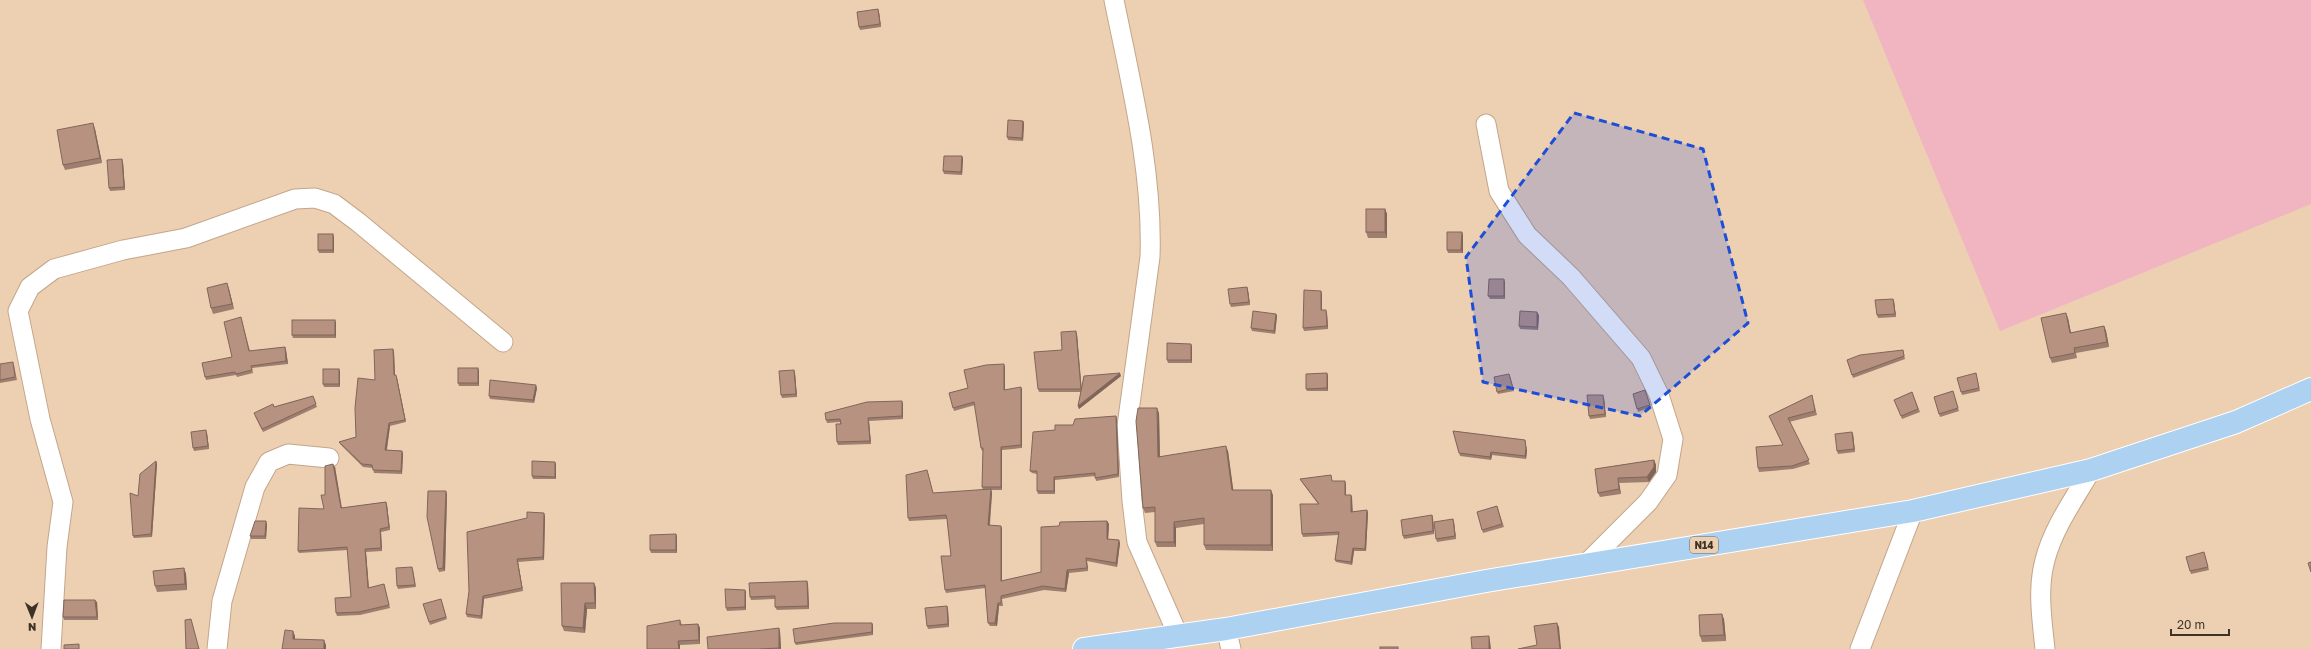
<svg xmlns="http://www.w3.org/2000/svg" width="2311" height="649" font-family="'Golos Text',sans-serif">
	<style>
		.green { fill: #f0b5c0 }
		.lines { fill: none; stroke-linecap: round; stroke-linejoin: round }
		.minor-casing { stroke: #c3a68a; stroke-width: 21 }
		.major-casing { stroke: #fff; stroke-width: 24 }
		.minor { stroke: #fff; stroke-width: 19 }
		.major { stroke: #acd1f1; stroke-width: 22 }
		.wall { fill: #9d7e6f }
		.shaded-wall { fill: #80665a }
		.building { fill: #b79281; stroke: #80665a }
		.marked { fill: #1d4ed8; fill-opacity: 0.2; stroke: #1d4ed8; stroke-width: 3; stroke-dasharray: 8 5; stroke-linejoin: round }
		.labels { text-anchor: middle; stroke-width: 4; stroke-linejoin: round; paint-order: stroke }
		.shield { fill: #edcfb2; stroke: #726150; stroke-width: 1 }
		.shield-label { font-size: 10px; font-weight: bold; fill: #3e3226 }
	</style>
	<rect width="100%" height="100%" fill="#edcfb2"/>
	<!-- green -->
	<polygon class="green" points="1863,0 2311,0 2311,204 2000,331"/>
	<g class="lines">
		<defs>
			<g id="minor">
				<path d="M1114 0C1131 84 1153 171 1150 257L1127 426 1132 501 1137 542 1178 635"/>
				<polyline points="1486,124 1499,191 1527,235 1571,277 1641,358 1659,395 1673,439 1667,475 1648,502 1586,564"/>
				<polyline points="1226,629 1231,649"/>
				<polyline points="51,649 57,547 63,502 40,419 18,311 30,287 54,269 123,250 186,238 295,199 315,198 334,204 358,222 503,342"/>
				<polyline points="217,649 222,601 255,487 269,462 288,454 329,458"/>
				<polyline points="1860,649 1913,511"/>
				<path d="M2045 649C2042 620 2037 589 2045 560 2053 528 2075 498 2091 470"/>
			</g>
			<polyline id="major" points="1084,649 1226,629 1486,581 1913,511 2091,470 2236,422 2311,389"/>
		</defs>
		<!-- minor casing -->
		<use href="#minor" class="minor-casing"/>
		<!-- major casing -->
		<use href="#major" class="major-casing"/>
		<!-- minor -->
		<use href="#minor" class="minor"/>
		<!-- major -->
		<use href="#major" class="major"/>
	</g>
	<!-- wall -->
	<g class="wall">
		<polygon points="878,9 879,12 881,27 860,30 859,27"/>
		<polygon points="1023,121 1024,123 1023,141 1008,140 1007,137"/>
		<polygon points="95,129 102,163 65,170 63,165"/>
		<polygon points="962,156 963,159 962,175 944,174 943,171"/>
		<polygon points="123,162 125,190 110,191 109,188"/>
		<polygon points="1385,209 1387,214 1387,238 1368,238 1366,232"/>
		<polygon points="1462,232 1463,235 1463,253 1448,253 1447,250"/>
		<polygon points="334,237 334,253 319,253 318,250"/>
		<polygon points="1505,282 1505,299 1490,299 1488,296"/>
		<polygon points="1247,287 1248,290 1250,305 1231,307 1230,304"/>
		<polygon points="229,289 234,309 213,314 211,308"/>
		<polygon points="1321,291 1322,294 1322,310 1327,313 1328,329 1304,331 1303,328"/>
		<polygon points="1893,299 1894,301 1896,317 1878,318 1877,315"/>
		<polygon points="1276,314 1277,316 1275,334 1252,331 1251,328"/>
		<polygon points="1539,315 1538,330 1520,329 1519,326"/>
		<polygon points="241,317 250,351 285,347 286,350 288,364 252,368 253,373 237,377 236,375 206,380 205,377 232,357"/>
		<polygon points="2068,318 2071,333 2104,326 2106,331 2109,347 2076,353 2077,358 2052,363 2050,358"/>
		<polygon points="335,320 336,323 336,338 293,338 292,335"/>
		<polygon points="1077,334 1081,389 1121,376 1079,409 1078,406 1081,392 1039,392 1038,389 1062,350"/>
		<polygon points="1191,344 1192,347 1192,363 1168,363 1167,360"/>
		<polygon points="393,349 394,352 395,375 397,378 406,422 390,426 387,450 402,451 403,454 402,474 374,473 373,468 363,467 340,444 339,442 356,437 375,380"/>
		<polygon points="1903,350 1905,359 1853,378 1847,360"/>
		<polygon points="0,364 14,365 17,380 0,383"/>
		<polygon points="1005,367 1005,390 1022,389 1022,448 1002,450 1002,490 991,490 992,493 990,525 1001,526 1002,529 1002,581 1041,572 1059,526 1107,521 1109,524 1108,539 1120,543 1117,567 1087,561 1088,571 1069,573 1066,592 1044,590 1002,599 1003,606 999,606 997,626 990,626 988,623 985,588 946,593 945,590 951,556 947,519 909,521 908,518 928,473 933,493 988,490 983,490 982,487 983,451 982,451 981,448 975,405 954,411 949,393 968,388"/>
		<polygon points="478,368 479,371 479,386 459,386 458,383"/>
		<polygon points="339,369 340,372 340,387 324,387 323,384"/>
		<polygon points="794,370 795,373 797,397 782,398 781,395"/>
		<polygon points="1327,373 1328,376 1328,391 1307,391 1306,389"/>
		<polygon points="1976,373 1980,391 1962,395 1961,392"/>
		<polygon points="1510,376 1514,391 1498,394 1497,392"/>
		<polygon points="537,388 534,403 490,399 489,396"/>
		<polygon points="1645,390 1651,407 1638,412 1633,394"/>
		<polygon points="1953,391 1959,411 1940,417 1934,397"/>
		<polygon points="1912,392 1920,412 1902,419 1894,400"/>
		<polygon points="1812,395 1817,415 1789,422 1810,464 1793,469 1759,472 1758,468 1783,445 1769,416"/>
		<polygon points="313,396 317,407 263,432 255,416 274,407"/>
		<polygon points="1604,398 1606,417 1590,419 1589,416"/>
		<polygon points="903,404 903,419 869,421 871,444 838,445 837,442 840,422 827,423 826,420"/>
		<polygon points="1159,413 1160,457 1228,451 1233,490 1273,495 1273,551 1206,550 1204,545 1204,524 1176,528 1176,547 1157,547 1155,542 1155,512 1145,513 1143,508"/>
		<polygon points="1116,416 1117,419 1119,477 1096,481 1095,476 1055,480 1055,494 1038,494 1037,491 1037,474 1032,473 1030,471 1055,430 1073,425"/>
		<polygon points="1453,431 1525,440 1527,451 1526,459 1492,455 1491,460 1460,456"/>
		<polygon points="1852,432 1853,434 1855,452 1838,454 1837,451"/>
		<polygon points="207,433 209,449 194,451 193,448"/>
		<polygon points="1654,460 1656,465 1656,472 1649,482 1619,483 1621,494 1600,497 1598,493 1595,469"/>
		<polygon points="156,461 157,464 152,537 134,538 133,536 138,496"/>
		<polygon points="556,464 556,479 533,479 532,476"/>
		<polygon points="335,467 342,508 386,502 387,505 390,530 381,532 382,551 366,552 369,588 384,584 390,608 360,615 337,616 336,613 351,597 348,550 299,553 298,551 324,509 325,495"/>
		<polygon points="1331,475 1332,481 1346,484 1346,495 1352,497 1352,512 1367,510 1368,513 1366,551 1354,551 1352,565 1336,562 1335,560 1338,535 1303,537 1302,534 1318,504 1301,481 1300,479"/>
		<polygon points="447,494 445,571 439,572 438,569"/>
		<polygon points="1497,506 1504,527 1483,533 1477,512"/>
		<polygon points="1432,515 1433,518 1434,534 1404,539 1403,536"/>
		<polygon points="545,516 544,560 518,562 523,591 484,599 482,619 467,617 466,614"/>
		<polygon points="1453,519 1454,522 1456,539 1437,542 1436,539"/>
		<polygon points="267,524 266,539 251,539 250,536"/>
		<polygon points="676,534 677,537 677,553 651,553 650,550"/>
		<polygon points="2205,555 2209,570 2191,574 2190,571"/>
		<polygon points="184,568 186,574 187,590 157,592 155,586"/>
		<polygon points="413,569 416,587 398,589 397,586"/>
		<polygon points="807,581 808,584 809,609 777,610 775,607 775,599 751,600 750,597"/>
		<polygon points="594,583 596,588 596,609 587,609 585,633 564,631 562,626"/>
		<polygon points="745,590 746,592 746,610 727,611 726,608"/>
		<polygon points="441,599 447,619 430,625 429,622"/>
		<polygon points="97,602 98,620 64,620 63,617"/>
		<polygon points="947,606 948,609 949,627 928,629 927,626"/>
		<polygon points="1724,619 1726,641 1702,642 1700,636"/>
		<polygon points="680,620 682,625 698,624 700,628 700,644 680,645 680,649 647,649"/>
		<polygon points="873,625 873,635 796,645 795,643"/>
		<polygon points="779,628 780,632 781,649 708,649"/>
	</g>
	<!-- shaded-wall -->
	<g class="shaded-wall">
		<polygon points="878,9 879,12 881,27 880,24"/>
		<polygon points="1023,121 1024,123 1023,141 1022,138"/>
		<polygon points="93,123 95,129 102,163 100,158"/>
		<polygon points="962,156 963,159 962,175 961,172"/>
		<polygon points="122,159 123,162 125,190 124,187"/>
		<polygon points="1385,209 1387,214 1387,238 1385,232"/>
		<polygon points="1462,232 1463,235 1463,253 1461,250"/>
		<polygon points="333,234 334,237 334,253 333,250"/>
		<polygon points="1504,279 1505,282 1505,299 1504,296"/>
		<polygon points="227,283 229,289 234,309 232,304"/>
		<polygon points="1247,287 1248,290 1250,305 1249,302"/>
		<polygon points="1321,291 1322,294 1322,313 1321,310"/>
		<polygon points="1893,299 1894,301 1896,317 1895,314"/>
		<polygon points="1326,310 1327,313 1328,329 1327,326"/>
		<polygon points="1537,312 1539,315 1538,330 1537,327"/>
		<polygon points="2066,313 2068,318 2072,338 2070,333"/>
		<polygon points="1276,314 1277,316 1275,334 1274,331"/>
		<polygon points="335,320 336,323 336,338 335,335"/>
		<polygon points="2104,326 2106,331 2109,347 2107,342"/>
		<polygon points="1076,331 1077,334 1082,392 1081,389"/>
		<polygon points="1191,344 1192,347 1192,363 1191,360"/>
		<polygon points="285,347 286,350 288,364 286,361"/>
		<polygon points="393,349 394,352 395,378 394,375"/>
		<polygon points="1004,364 1005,367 1005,393 1004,390"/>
		<polygon points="478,368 479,371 479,386 478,383"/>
		<polygon points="339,369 340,372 340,387 339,384"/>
		<polygon points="794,370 795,373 797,397 796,394"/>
		<polygon points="1120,373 1121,376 1079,409 1078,406"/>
		<polygon points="1327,373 1328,376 1328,391 1327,388"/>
		<polygon points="396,375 397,378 406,422 405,420"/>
		<polygon points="536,385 537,388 534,403 533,400"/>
		<polygon points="1021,387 1022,389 1022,448 1021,445"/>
		<polygon points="1603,395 1604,398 1606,417 1605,414"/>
		<polygon points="902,401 903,404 903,419 902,416"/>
		<polygon points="1157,408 1159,413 1160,463 1158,457"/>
		<polygon points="1116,416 1117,419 1119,477 1118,474"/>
		<polygon points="868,418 869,421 871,444 870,441"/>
		<polygon points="389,423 390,426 386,453 385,450"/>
		<polygon points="206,430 207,433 209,449 208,446"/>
		<polygon points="1852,432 1853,434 1855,452 1854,449"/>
		<polygon points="1525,440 1527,451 1526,459 1525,456"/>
		<polygon points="1226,446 1228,451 1234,495 1232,490"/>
		<polygon points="1001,447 1002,450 1002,490 1001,487"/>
		<polygon points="402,451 403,454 402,474 401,471"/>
		<polygon points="1491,452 1492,455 1491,460 1490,457"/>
		<polygon points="1654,460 1656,465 1656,472 1649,482 1647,477"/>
		<polygon points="156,461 157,464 152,537 151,534"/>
		<polygon points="555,462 556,464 556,479 555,477"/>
		<polygon points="333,464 335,467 342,511 341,508"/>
		<polygon points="1054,477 1055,480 1055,494 1054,491"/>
		<polygon points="1618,478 1619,483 1621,494 1619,489"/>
		<polygon points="1345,481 1346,484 1346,498 1345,495"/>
		<polygon points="991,489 992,493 989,529 988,525"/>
		<polygon points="1271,490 1273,495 1273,551 1271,545"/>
		<polygon points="446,491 447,494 445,571 443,568"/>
		<polygon points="1351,495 1352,497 1353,515 1351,512"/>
		<polygon points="386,502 387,505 390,530 389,527"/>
		<polygon points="1367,510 1368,513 1366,551 1365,549"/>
		<polygon points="544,513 545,516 544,560 543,557"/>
		<polygon points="1432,515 1433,518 1434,534 1433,531"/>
		<polygon points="1453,519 1454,522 1456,539 1455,536"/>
		<polygon points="266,521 267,524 266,539 265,536"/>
		<polygon points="1107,521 1109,524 1108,542 1107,539"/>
		<polygon points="1174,522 1176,528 1176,547 1174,542"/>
		<polygon points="1001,526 1002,529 1002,584 1001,581"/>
		<polygon points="380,529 381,532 382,551 381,548"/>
		<polygon points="676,534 677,537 677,553 676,550"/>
		<polygon points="1119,540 1120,543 1117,567 1116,563"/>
		<polygon points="1353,548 1354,551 1352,565 1351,562"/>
		<polygon points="365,549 366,552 369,591 368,588"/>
		<polygon points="1086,558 1087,561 1088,571 1087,568"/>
		<polygon points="517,559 518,562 523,591 522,588"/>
		<polygon points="184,568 186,574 187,590 185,584"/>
		<polygon points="1067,570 1069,573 1066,592 1065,589"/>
		<polygon points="807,581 808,584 809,609 808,606"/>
		<polygon points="594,583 596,588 596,609 595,603"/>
		<polygon points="745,590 746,592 746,610 745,607"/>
		<polygon points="483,596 484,599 482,619 481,616"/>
		<polygon points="95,600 97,602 98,620 97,617"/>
		<polygon points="585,603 587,609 585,633 583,628"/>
		<polygon points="998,603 999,606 997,626 995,623"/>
		<polygon points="947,606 948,609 949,627 948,624"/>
		<polygon points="1722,614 1724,619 1726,641 1724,635"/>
		<polygon points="872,623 873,625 873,635 872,632"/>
		<polygon points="1557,623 1559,627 1561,649 1560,649"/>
		<polygon points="698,624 700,628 700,644 699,640"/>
		<polygon points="779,628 780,632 781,649 780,649 779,648"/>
		<polygon points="293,631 295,636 295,644 293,639"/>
		<polygon points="1489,636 1490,641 1491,649 1489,649"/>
		<polygon points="324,640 326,645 326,649 324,649"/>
		<polygon points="678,641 680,645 680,649 679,649"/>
	</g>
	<!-- building -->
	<g class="building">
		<polygon points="878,9 880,24 859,27 857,12"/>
		<polygon points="1008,120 1023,121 1022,138 1007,137"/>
		<polygon points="93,123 100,158 63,165 57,130"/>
		<polygon points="944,156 962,156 961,172 943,171"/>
		<polygon points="122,159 124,187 109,188 107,160"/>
		<rect x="1366" y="209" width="19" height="23"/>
		<polygon points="1447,232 1462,232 1461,250 1447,250"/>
		<rect x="318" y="234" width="15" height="16"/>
		<polygon points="1489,279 1504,279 1504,296 1488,296"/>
		<polygon points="227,283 232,304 211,308 207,288"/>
		<polygon points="1247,287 1249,302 1230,304 1228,289"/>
		<polygon points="1304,290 1321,291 1321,310 1326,310 1327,326 1303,328"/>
		<polygon points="1893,299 1895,314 1877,315 1875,300"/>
		<polygon points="1253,311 1276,314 1274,331 1251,328"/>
		<polygon points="1520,311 1537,312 1537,327 1519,326"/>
		<polygon points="2066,313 2070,333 2104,326 2107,342 2074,348 2075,353 2050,358 2041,318"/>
		<polygon points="241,317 249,351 285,347 286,361 251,366 252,370 236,374 235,372 205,377 202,363 232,357 224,322"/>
		<rect x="292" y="320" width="43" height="15"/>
		<polygon points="1076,331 1081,389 1038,389 1034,352 1062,350 1061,332"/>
		<polygon points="1167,343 1191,344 1191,360 1167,360"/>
		<polygon points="393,349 394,375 396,375 405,420 389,423 385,450 402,451 401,471 373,470 372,465 362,464 339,442 356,437 355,408 358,378 375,380 374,350"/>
		<polygon points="1903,350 1904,356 1852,375 1847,360 1860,355"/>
		<polygon points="13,362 15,377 0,380 0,364"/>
		<polygon points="1004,364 1004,390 1021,387 1021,445 1001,447 1001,487 982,487 983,448 981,448 974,402 953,408 949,393 968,388 964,370 986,365"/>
		<rect x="458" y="368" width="20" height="15"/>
		<rect x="323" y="369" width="16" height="15"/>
		<polygon points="794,370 796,394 781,395 779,371"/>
		<polygon points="1120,373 1078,406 1084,376"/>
		<polygon points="1327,373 1327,388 1306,389 1306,374"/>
		<polygon points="1976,373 1979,388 1961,392 1957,378"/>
		<polygon points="1509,374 1513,388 1497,392 1494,377"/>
		<polygon points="490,380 536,385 533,400 489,396"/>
		<polygon points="1645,390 1650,405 1637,409 1633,394"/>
		<polygon points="1953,391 1958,408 1939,414 1934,397"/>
		<polygon points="1912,392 1918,409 1901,416 1894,400"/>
		<polygon points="1587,395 1603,395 1605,414 1589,416"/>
		<polygon points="1812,395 1815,411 1788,418 1809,460 1792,466 1758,468 1756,447 1783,445 1769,416"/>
		<polygon points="313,396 316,404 262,429 254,413 273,404 274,407"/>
		<polygon points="902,401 902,416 868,418 870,441 837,442 836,424 841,424 840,419 826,420 825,413 867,402"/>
		<polygon points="1138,408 1157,408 1158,457 1226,446 1232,490 1271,490 1271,545 1204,545 1204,518 1174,522 1174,542 1155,542 1155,507 1143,508 1136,421"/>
		<polygon points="1116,416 1118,474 1095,478 1095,473 1054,477 1054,491 1037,491 1037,471 1030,471 1033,432 1055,430 1055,425 1073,425 1075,419"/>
		<polygon points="206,430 208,446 193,448 191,432"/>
		<polygon points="1453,431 1525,440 1526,448 1525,456 1491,452 1490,457 1459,453"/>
		<polygon points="1852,432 1854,449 1837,451 1835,434"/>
		<polygon points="1654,460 1654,467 1647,477 1618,478 1619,489 1598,493 1595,469"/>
		<polygon points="156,461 151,534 133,536 130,493 138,496 140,474"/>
		<polygon points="532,461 555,462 555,477 532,476"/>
		<polygon points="333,464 341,508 386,502 389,527 380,529 381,548 365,549 368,588 384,584 389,605 359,612 336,613 335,598 351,597 347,547 298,551 299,508 324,509 321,495 325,495 325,466"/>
		<polygon points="927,470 933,493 991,489 988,525 1001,526 1001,581 1041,572 1041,527 1059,526 1060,522 1107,521 1107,539 1119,540 1116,563 1086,558 1087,568 1067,570 1065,589 1043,586 1001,596 1001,603 998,603 995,623 988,623 985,585 945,590 941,556 951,556 947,519 946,515 908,518 906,475"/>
		<polygon points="1331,475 1332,481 1345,481 1345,495 1351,495 1351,512 1367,510 1365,549 1353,548 1351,562 1335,560 1339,532 1302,534 1300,504 1319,504 1300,479"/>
		<polygon points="428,491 446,491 443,568 438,569 427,517"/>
		<polygon points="1497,506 1502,524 1482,530 1477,512"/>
		<polygon points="527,512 544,513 543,557 517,559 522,588 483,596 481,616 466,614 469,591 467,532 527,518"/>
		<polygon points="1432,515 1433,531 1403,536 1401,520"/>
		<polygon points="1453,519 1455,536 1436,539 1434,522"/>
		<polygon points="255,521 266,521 265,536 250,536"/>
		<polygon points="676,534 676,550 650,550 650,535"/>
		<polygon points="2204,552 2208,567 2190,571 2186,557"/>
		<polygon points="2311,562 2311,572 2308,563"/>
		<polygon points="412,567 415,585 397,586 396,568"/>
		<polygon points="184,568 185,584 155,586 153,571"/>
		<polygon points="807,581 808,606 775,607 775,596 750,597 749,583"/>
		<polygon points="561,583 594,583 595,603 585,603 583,628 562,626"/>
		<polygon points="725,589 745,590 745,607 726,608"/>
		<polygon points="441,599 446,617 429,622 423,604"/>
		<polygon points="64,600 95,600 97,617 63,617"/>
		<polygon points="947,606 948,624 927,626 925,608"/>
		<polygon points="1722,614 1724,635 1700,636 1699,615"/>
		<polygon points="191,619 199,649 186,649 185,620"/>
		<polygon points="680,620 680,625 698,624 699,640 678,641 679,649 647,649 647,626"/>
		<polygon points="834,623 872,623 872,632 795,643 793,629"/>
		<polygon points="1557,623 1560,649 1518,649 1537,645 1534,626"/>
		<polygon points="779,628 779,648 759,649 708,649 707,637"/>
		<polygon points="285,630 293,631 293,639 324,640 324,649 282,649"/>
		<polygon points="1489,636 1489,649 1472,649 1471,637"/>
		<polygon points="79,644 79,649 64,649 64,645"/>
		<rect x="1380" y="647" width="18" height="2"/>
	</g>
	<!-- marked area -->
	<path class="marked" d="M1574 113 1703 149 1748 323 1640 416 1483 382 1466 257Z"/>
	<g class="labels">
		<!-- shield labels -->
		<rect class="shield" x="1690" y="537" width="28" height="16" rx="3"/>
		<g class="shield-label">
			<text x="1704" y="549">N14</text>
		</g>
	</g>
	<!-- north arrow -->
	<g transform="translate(32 617) rotate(179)" stroke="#edcfb2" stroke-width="3" paint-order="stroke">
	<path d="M0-3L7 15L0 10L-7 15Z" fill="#3e3226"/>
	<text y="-6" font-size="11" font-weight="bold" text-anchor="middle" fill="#3e3226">N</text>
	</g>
	<!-- scale -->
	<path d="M2171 629v6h58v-6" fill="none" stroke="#3e3226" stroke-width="2"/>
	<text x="2177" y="629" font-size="12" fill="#3e3226" stroke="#edcfb2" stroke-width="3" paint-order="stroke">20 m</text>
</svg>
